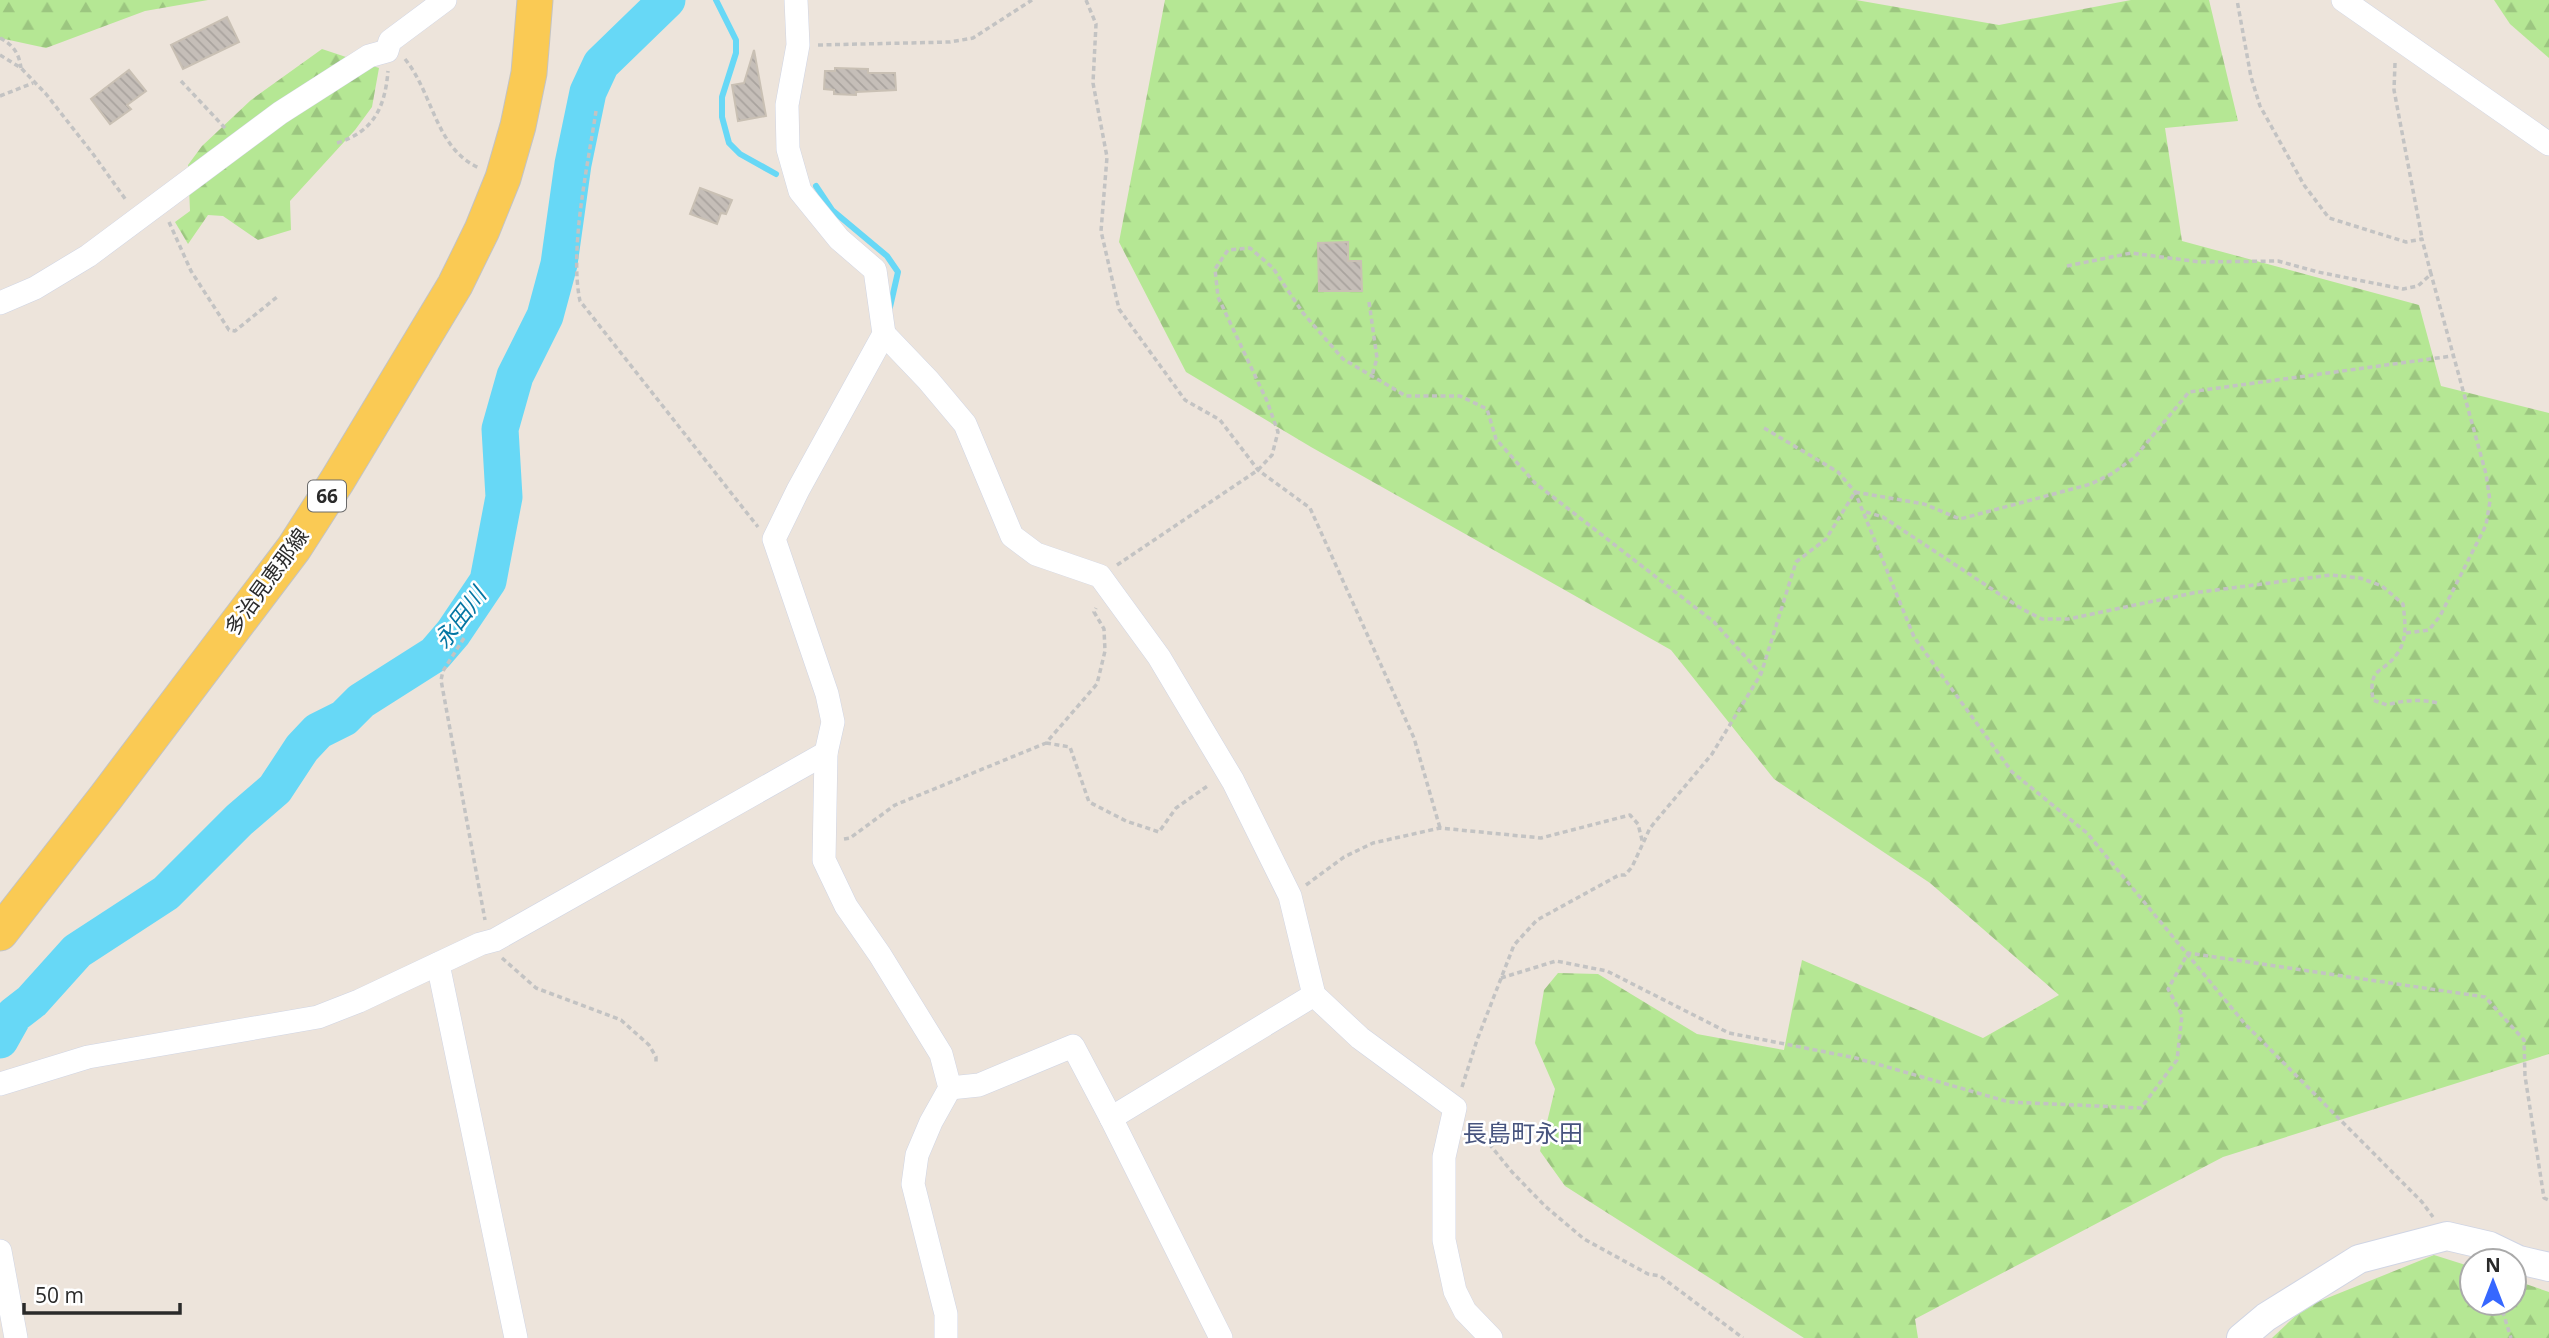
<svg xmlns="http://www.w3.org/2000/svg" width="2549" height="1338" font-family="'Open Sans','Noto Sans JP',sans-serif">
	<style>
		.forest { fill: url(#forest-firs) }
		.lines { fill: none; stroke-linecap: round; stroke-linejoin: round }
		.stream { stroke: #67d8f6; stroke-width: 6 }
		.river { stroke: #67d8f6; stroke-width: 37 }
		.building { fill: url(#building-back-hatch); stroke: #c9c0b4; stroke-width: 2 }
		.minor-casing { stroke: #d0d5e4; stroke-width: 24 }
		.tertiary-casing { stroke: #d0d5e4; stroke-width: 30 }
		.primary-casing { stroke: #c3c3c3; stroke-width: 37 }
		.path { stroke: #c3c3c3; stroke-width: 3.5; stroke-dasharray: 5 3.5; stroke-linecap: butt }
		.minor { stroke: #fff; stroke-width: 23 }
		.tertiary { stroke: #fff; stroke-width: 28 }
		.primary { stroke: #faca54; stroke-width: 35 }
		.labels { text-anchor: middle; stroke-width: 5; stroke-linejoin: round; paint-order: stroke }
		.shield { fill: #fff; stroke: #6a6a6a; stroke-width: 2 }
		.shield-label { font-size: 19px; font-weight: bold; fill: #2a2a2a }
		.street-label { font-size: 21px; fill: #2a2a2a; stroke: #fff }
		.water-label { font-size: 23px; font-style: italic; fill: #0576a3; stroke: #fff }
		.quarter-label { font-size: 24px; fill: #47547e; stroke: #fff }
	</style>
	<defs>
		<pattern id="forest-firs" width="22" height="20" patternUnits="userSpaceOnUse" patternTransform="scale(1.75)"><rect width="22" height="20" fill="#b5e794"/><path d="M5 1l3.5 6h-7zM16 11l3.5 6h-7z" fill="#9cc680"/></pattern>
		<pattern id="building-back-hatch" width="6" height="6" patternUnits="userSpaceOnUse" patternTransform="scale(1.75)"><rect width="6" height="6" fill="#c5beb8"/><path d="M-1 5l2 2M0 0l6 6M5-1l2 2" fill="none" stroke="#a9a39e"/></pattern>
	</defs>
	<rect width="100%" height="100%" fill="#ede4db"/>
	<!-- forest -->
	<g class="forest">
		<polygon points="0,0 208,0 145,11 46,48 0,38"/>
		<polygon points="1165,0 1856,0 1999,25 2131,0 2209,0 2238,121 2165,128 2182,241 2419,305 2441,386 2549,413 2549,1054 2223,1157 1915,1319 1918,1338 1804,1338 1565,1186 1540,1151 1555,1089 1535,1043 1544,990 1558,973 1598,974 1697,1034 1784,1050 1802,960 1983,1038 2059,995 1930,883 1774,779 1671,650 1311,447 1186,372 1119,242"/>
		<polygon points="2494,0 2549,0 2549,58 2510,24"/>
		<polygon points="322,49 379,68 372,107 355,130 290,201 291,230 258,240 223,216 208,215 188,244 175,222 190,211 188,165 202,146 251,100"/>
		<polygon points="2434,1255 2472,1267 2472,1303 2514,1303 2514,1280 2549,1292 2549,1338 2272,1338 2305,1307"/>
	</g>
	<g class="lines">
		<!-- stream -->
		<g class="stream">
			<polyline points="716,0 736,40 736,53 722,97 722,117 729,143 740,154 776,174"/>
			<polyline points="816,186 832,210 887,256 898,272 890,307"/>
		</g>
		<!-- river -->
		<polyline class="river" points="0,1040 14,1015 32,1001 77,951 166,893 239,820 275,789 302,748 318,731 344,718 361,701 435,654 453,633 488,581 504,497 500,429 515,376 545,316 559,264 573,164 588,92 601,64 667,0"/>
	</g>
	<!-- building -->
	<g class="building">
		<polygon points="227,17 239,42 183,69 171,45"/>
		<polygon points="754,50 766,116 738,121 732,85 744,83"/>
		<polygon points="835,68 868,69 868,73 895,73 896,90 856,92 856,95 834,94 834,90 824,89 825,71 835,71"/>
		<polygon points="129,70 146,91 127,105 131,109 110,124 91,99"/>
		<polygon points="700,188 732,200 726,214 721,213 717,224 690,214"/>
		<polygon points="1348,242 1348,261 1361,261 1362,291 1319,291 1318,243"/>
	</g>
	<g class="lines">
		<defs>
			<g id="minor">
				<polyline points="796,0 798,45 787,105 788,149 800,191 839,239 875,270 884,334 798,490 774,539 827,694 833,722 826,753 824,860 846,906 880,955 941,1054 950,1088 931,1122 917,1155 913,1184 946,1314 946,1338"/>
				<polyline points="2343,0 2549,144"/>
				<polyline points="0,303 35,288 88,256 280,113 369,56 387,51 390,41 445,0"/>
				<polyline points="884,334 928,380 965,424 1012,536 1036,554 1100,576 1159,657 1233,781 1290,896 1314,995 1360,1038 1455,1108 1444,1157 1444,1240 1455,1291 1465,1311 1491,1338"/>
				<polyline points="438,964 516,1338"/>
				<polyline points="0,1084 88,1057 318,1017 359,1001 480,944 495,940 826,753"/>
				<polyline points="950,1088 979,1085 1073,1046 1111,1118 1221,1338"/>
				<polyline points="1111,1118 1314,995"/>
				<polyline points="0,1251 16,1338"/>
			</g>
			<polyline id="tertiary" points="2241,1338 2266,1317 2359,1259 2447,1236 2490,1246 2519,1260 2549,1267"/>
			<polyline id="primary" points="0,933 106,797 294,548 337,481 455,285 482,230 503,178 518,126 529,73 535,0"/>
		</defs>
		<!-- minor casing -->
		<use href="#minor" class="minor-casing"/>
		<!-- tertiary casing -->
		<use href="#tertiary" class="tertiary-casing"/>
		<!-- primary casing -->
		<use href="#primary" class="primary-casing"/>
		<!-- path -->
		<g class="path">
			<polyline points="1086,0 1096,24 1093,83 1107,157 1101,231 1119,309 1185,400 1220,420 1258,470 1310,508 1414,738 1440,828"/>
			<path d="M0 38C13 45 19 53 21 68"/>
			<polyline points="818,45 950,42 973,38 1032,0"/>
			<polyline points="0,55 21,68 46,94 93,154 126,200"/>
			<path d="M405 59C434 95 435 148 479 168"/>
			<polyline points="2395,63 2394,90 2422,238"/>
			<polyline points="181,81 225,128"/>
			<polyline points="0,96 33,83"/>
			<path d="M596 111C588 165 569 249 580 301L758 527"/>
			<path d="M337 143C373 132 385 108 388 71"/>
			<polyline points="169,222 191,271 229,330 235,331 277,297"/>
			<polyline points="2067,266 2131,253 2200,262 2278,261 2318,272 2403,289 2418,286 2431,274 2422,239 2406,242 2329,218 2304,185 2260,106 2251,77 2237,0"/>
			<polyline points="1369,302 1377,358 1372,376"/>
			<polyline points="1764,428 1838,472 1855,492 1914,637 2012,772 2087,833 2245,1024 2422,1202 2433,1217"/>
			<polyline points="1855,492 1924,504 1960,519 2091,484 2113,473 2135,457 2189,392 2452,356"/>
			<path d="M1866 512 1883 517 2022 609 2042 619H2068L2193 593 2331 575 2360 578 2382 586 2403 604C2405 621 2408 639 2397 654 2382 675 2368 666 2373 700L2387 705C2404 700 2421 699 2438 703"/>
			<polyline points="1117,565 1258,470 1272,455 1278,432 1267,401 1218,297 1215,269 1228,250 1250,248 1273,268 1303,313 1343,359 1406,396 1460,396 1487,409 1496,439 1535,483 1714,622 1761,674"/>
			<polyline points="2406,633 2429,630 2440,616 2486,525 2490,501 2486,474 2431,274"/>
			<polyline points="464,638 443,671 441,680 485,920"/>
			<polyline points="1046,743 1070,747 1089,802 1126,821 1159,832 1176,808 1209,785"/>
			<polyline points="844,839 850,838 895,805 1046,743 1097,684 1105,651 1104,629 1094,612 1096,608"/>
			<polyline points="1306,885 1344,857 1373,843 1440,828 1541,838 1630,815 1638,824 1643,844"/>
			<polyline points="502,958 536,988 621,1020 649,1045 656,1057 656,1064"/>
			<polyline points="1501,978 1556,961 1607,971 1729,1033 1856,1058 2009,1102 2141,1108 2177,1060 2182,1015 2168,989 2188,953 2485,997 2524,1040 2525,1076 2544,1198 2549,1200"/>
			<polyline points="1462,1087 1477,1040 1514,945 1537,920 1619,875 1625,875 1632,867 1650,828 1712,754 1761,674 1796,562 1826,539 1855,492"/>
			<polyline points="1473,1124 1512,1172 1545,1206 1584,1239 1648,1274 1660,1276 1743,1338"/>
			<polyline points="2500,1303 2511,1338"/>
		</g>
		<!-- minor -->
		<use href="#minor" class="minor"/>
		<!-- tertiary -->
		<use href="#tertiary" class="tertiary"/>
		<!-- primary -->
		<use href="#primary" class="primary"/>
	</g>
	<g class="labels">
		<!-- shield labels -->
		<rect class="shield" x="308" y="480.5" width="38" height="31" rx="5"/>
		<g class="shield-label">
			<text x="327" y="503">66</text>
		</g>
		<!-- street labels -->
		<g class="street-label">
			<text transform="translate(267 582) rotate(-54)" y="7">多治見恵那線</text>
		</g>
		<!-- water labels -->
		<g class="water-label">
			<text transform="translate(460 618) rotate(-53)" y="8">永田川</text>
		</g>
		<!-- quarter labels -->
		<g class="quarter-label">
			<text x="1523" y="1142">長島町永田</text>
		</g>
	</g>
	<!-- north arrow -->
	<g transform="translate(2493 1282)"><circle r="33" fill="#ffffff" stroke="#aaaaaa" stroke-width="2"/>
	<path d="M0-5L12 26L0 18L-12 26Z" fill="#3667ff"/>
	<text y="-10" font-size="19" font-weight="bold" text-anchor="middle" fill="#2a2a2a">N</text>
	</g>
	<!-- scale -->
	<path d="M24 1303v10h156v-10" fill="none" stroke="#2a2a2a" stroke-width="3.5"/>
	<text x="35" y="1303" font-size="21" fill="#2a2a2a" stroke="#ffffff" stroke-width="5" paint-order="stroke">50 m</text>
</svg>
